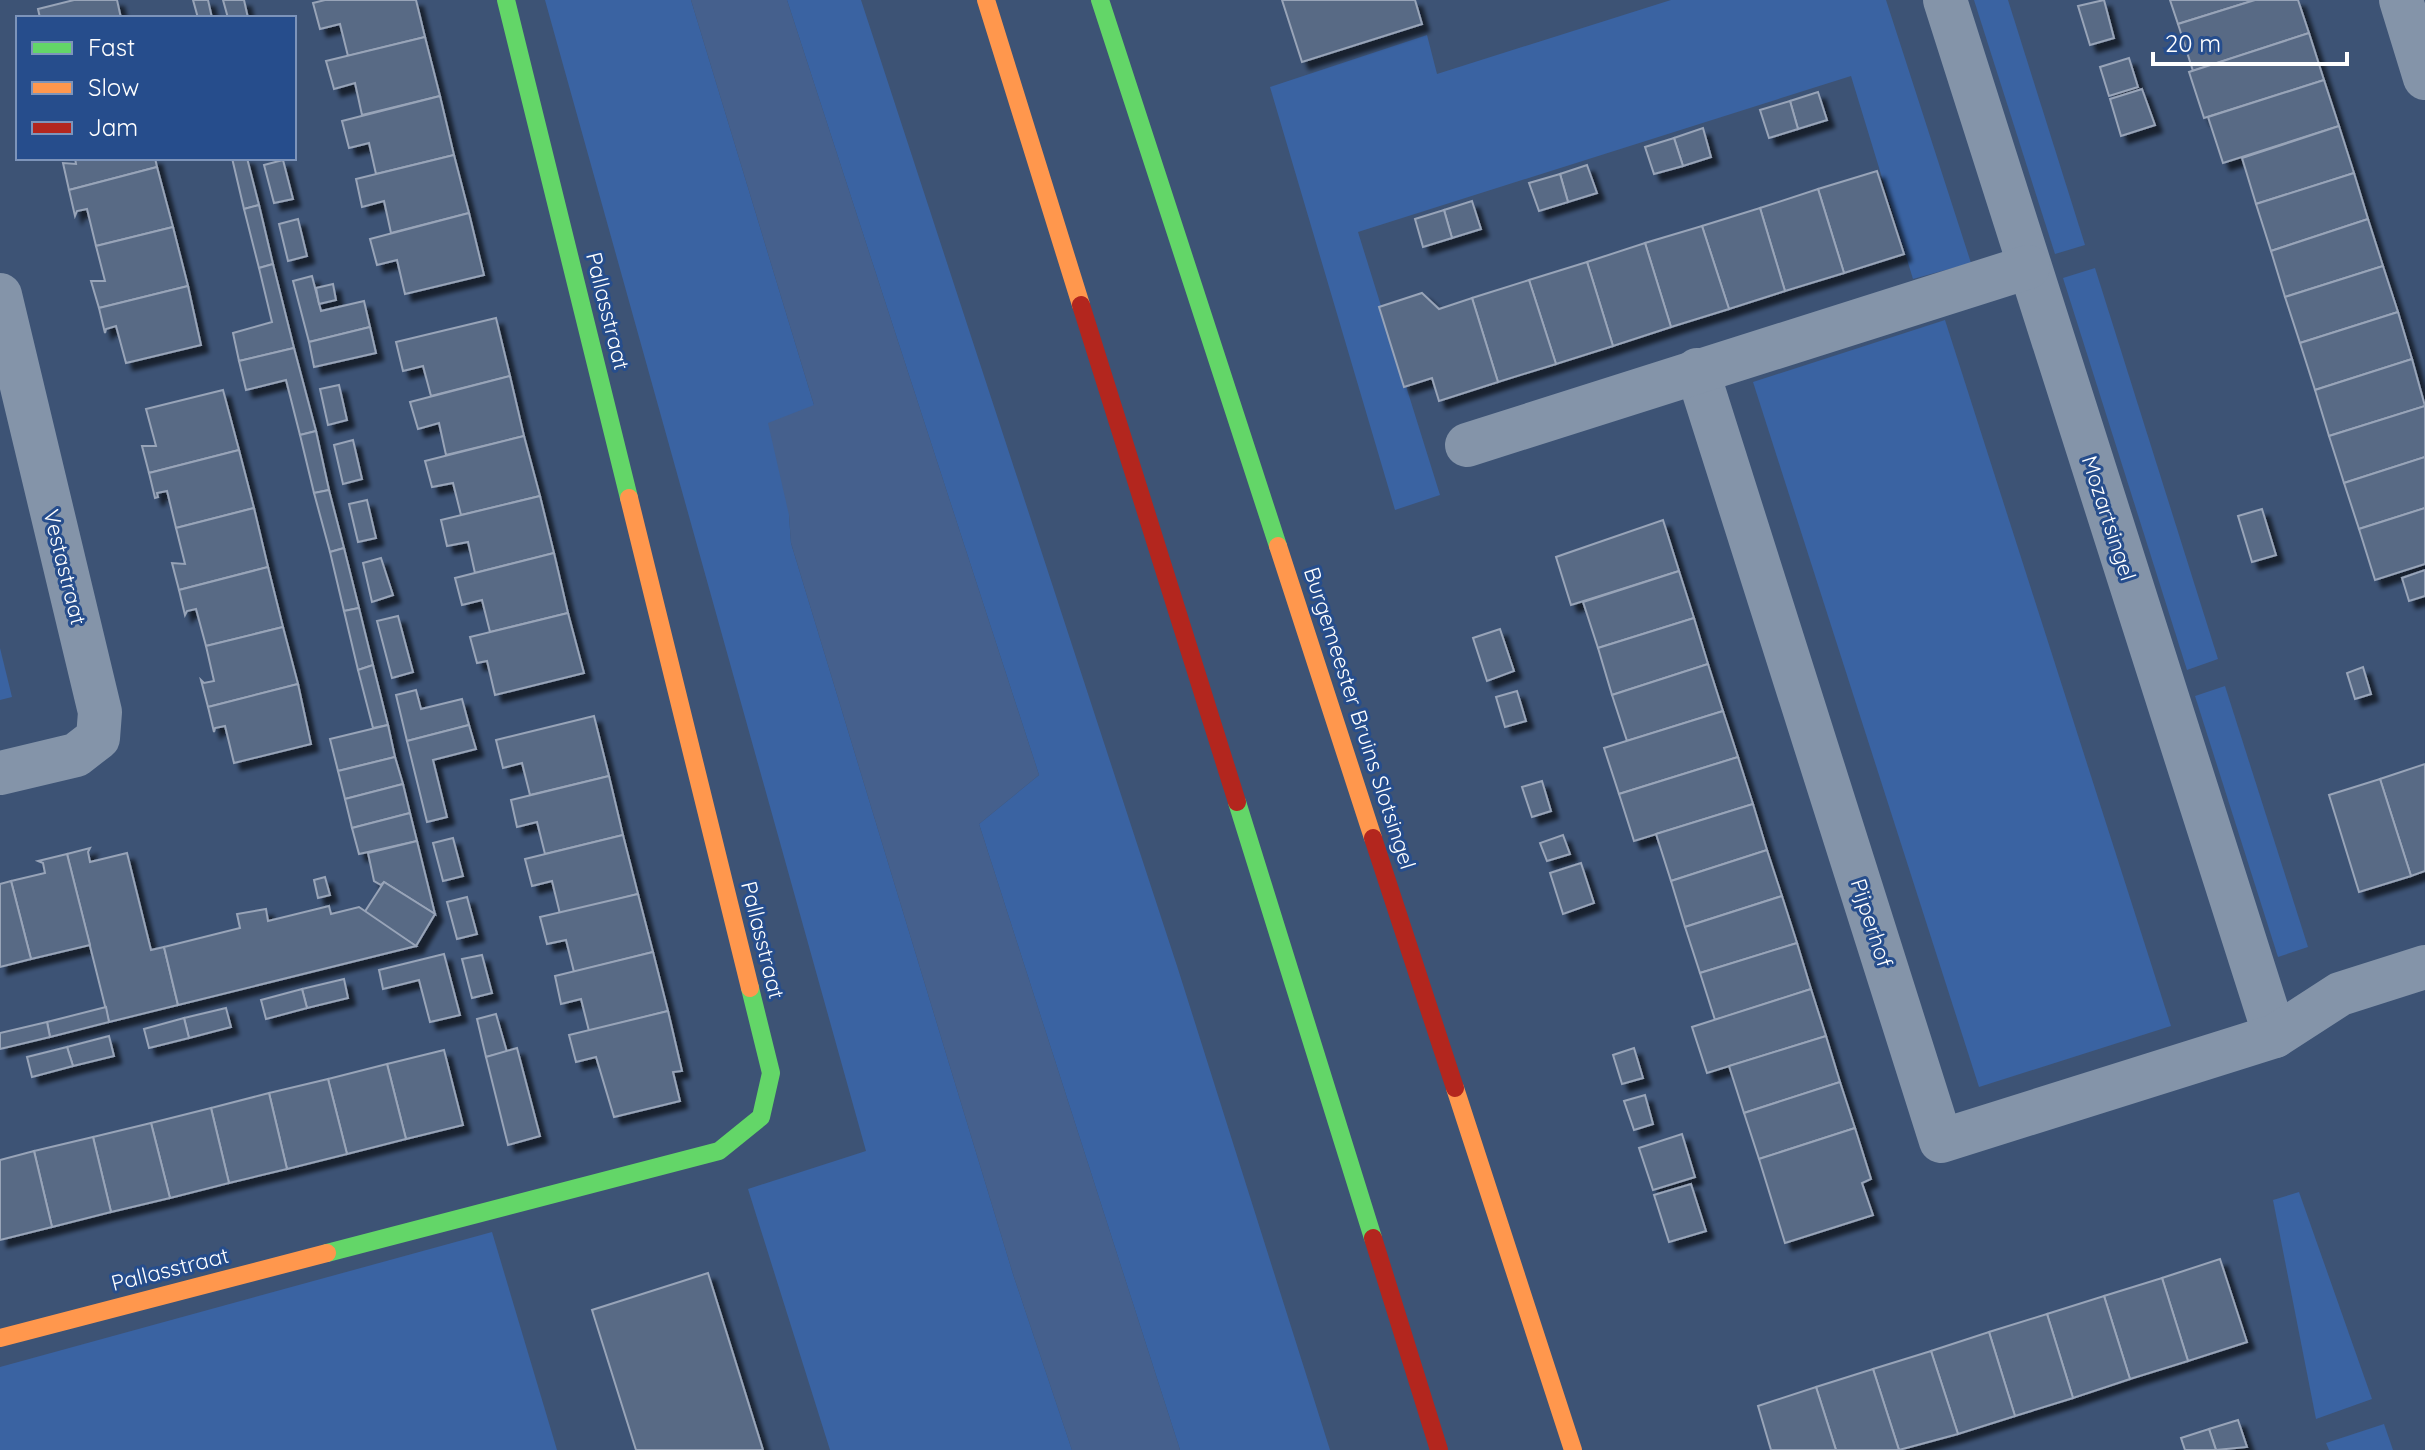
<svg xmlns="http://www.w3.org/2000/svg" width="2425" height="1450" font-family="Quicksand,sans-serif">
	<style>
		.green { fill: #3a63a2 }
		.water { fill: #45608d }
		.building { fill: #586a85; stroke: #98a4b8; stroke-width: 2; filter: url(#shadow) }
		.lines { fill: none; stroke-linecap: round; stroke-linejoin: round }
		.street { stroke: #8494a9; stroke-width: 44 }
		.fast { stroke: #63d668; stroke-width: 18 }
		.slow { stroke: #ff974d; stroke-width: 18 }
		.jam { stroke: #b3261e; stroke-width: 18 }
		.labels { text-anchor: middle; stroke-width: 6; stroke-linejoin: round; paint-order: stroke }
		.street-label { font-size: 22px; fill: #fff; stroke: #264d8c }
	</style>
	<defs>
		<filter id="shadow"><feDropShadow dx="7" dy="7" stdDeviation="2" flood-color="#0009"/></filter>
	</defs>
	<rect width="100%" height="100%" fill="#3d5375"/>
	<!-- green -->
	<g class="green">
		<polygon points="545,0 691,0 814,405 789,515 791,543 1013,1274 1072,1450 830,1450 748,1189 866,1151"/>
		<polygon points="787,0 861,0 1178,969 1330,1450 1180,1450 979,824 1039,775"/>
		<polygon points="1671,0 1886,0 1971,263 1913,279 1851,76 1358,232 1440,495 1395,510 1270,87 1427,35 1437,74"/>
		<polygon points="1974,0 2008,0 2085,245 2055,254"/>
		<polygon points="2095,268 2218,659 2187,670 2063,278"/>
		<polygon points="1945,320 2171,1026 1979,1087 1753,382"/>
		<polygon points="0,648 12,697 0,700"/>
		<polygon points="2225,686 2308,947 2278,957 2195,696"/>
		<polygon points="2299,1192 2372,1399 2316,1419 2273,1200"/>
		<polygon points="492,1232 557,1450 0,1450 0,1367"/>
		<polygon points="2384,1424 2393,1450 2329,1450 2326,1443"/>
	</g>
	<!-- water -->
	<polygon class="water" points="691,0 787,0 1039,775 979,824 1180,1450 1072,1450 1013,1274 791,543 789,515 768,423 814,405"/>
	<!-- building -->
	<g class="building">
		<polygon points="74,0 117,0 121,18 40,18 38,9"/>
		<polygon points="193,0 208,0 212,18 198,18"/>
		<polygon points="223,0 244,0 248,18 228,18"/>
		<polygon points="325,0 416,0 425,37 348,56 340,24 320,29 313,3"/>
		<polygon points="1282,0 1415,0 1422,24 1302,62"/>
		<polygon points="2104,0 2114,38 2090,45 2078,6"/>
		<polygon points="2170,0 2255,0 2178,24"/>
		<polygon points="2255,0 2298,0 2309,33 2193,71 2178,24"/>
		<polygon points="2309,33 2324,80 2204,118 2189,72"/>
		<polygon points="425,37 440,96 362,115 355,83 334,89 326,61"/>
		<polygon points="2129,58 2138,87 2109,96 2100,67"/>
		<polygon points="2324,80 2339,126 2223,163 2208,117"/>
		<polygon points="2142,89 2155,125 2121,136 2110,99"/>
		<polygon points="1818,92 1827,120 1798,129 1790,101"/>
		<polygon points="440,96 454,155 376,174 369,143 349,148 342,121"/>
		<polygon points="1790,101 1798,129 1769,138 1760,110"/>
		<polygon points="2339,126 2354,173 2256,204 2242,158"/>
		<polygon points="1703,128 1711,157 1683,166 1674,138"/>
		<polygon points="1674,138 1683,166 1654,174 1645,147"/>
		<polygon points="454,155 469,213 391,233 384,201 362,207 356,179"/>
		<polygon points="75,158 155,158 157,167 69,190 63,163 76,164"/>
		<polygon points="232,158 247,158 259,205 244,209"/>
		<polygon points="283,160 293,199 274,203 264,165"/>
		<polygon points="1587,165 1597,193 1568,202 1560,174"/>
		<polygon points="157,167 173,227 96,246 87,209 77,211 75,216 69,190"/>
		<polygon points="1877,171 1904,254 1844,273 1818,189"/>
		<polygon points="2354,173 2368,219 2271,251 2256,204"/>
		<polygon points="1560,174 1568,202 1539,211 1529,183"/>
		<polygon points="1818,189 1844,273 1785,291 1760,208"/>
		<polygon points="1472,201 1481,229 1452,238 1444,210"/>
		<polygon points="259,205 273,264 259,268 244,209"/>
		<polygon points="1760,208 1785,291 1729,309 1702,226"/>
		<polygon points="1444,210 1452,238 1423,247 1415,219"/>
		<polygon points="469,213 484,275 405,294 397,260 377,265 370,239"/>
		<polygon points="298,219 307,256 288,261 279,224"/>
		<polygon points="2368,219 2383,266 2285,297 2271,251"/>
		<polygon points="1702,226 1729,309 1671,327 1645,243"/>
		<polygon points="173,227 188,286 99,308 91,281 105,281 96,246"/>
		<polygon points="1645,243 1671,327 1613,346 1587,262"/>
		<polygon points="1587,262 1613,346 1556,364 1529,280"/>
		<polygon points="273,264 294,348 239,361 233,333 272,322 259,268"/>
		<polygon points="2383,266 2398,312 2300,343 2285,297"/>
		<polygon points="312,276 321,311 364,301 370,327 309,342 293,281"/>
		<polygon points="1529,280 1556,364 1498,382 1472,298"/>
		<polygon points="333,284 336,300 319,304 316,288"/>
		<polygon points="188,286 201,345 126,363 116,326 106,329 105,333 99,308"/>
		<polygon points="1422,293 1439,309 1472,298 1498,382 1439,401 1432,378 1404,387 1379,307"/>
		<polygon points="2398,312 2412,359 2315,390 2300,343"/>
		<polygon points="496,318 510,376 431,396 423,366 403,371 396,342"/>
		<polygon points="370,327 376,353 314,367 309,342"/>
		<polygon points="294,348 316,431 300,435 286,380 246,390 239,361"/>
		<polygon points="2412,359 2425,406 2329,436 2315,390"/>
		<polygon points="510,376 524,436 446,455 439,423 418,429 410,402"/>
		<polygon points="339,385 347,420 328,425 320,389"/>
		<polygon points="223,390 239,450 149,473 142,446 156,446 146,409"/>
		<polygon points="2425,406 2425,457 2344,483 2329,436"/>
		<polygon points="316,431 329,490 314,493 300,435"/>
		<polygon points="524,436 540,496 461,515 453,483 432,487 425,461"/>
		<polygon points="353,440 362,479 343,484 334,445"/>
		<polygon points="239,450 254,508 176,528 167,491 157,493 158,497 155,498 149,473"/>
		<polygon points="2425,457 2425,508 2359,529 2344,483"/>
		<polygon points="329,490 344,548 330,552 314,493"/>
		<polygon points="540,496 554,553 475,573 468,542 447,546 441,520"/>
		<polygon points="367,500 376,538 358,542 349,504"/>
		<polygon points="254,508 268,567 179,590 172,563 185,564 176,528"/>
		<polygon points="2425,508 2425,564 2375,580 2359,529"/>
		<polygon points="2262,509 2276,555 2252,562 2238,516"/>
		<polygon points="1663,520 1679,571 1571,605 1556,557"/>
		<polygon points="344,548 359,608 344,611 330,552"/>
		<polygon points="554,553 568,613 490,632 482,600 462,605 455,578"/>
		<polygon points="381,558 393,595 372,602 363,563"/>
		<polygon points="268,567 283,627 206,646 196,609 187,611 185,615 179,590"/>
		<polygon points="2425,570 2425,596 2409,601 2402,578"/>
		<polygon points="1679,571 1694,618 1598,648 1583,602"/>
		<polygon points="359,608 373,665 358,670 344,611"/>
		<polygon points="568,613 584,673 495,695 487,661 477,663 470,637"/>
		<polygon points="398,616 413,672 392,678 377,621"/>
		<polygon points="1694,618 1708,664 1612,695 1598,648"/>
		<polygon points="283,627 298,684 208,707 201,680 204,683 214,681 206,646"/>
		<polygon points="1500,629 1514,671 1487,681 1473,638"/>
		<polygon points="1708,664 1723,711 1627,741 1612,695"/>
		<polygon points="373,665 388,725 373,728 358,670"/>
		<polygon points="2363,667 2371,694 2355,699 2347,673"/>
		<polygon points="298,684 311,744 234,763 225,726 215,728 214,732 208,707"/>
		<polygon points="416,690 421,709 462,699 469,725 407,741 396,695"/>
		<polygon points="1517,691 1526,721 1505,727 1496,697"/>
		<polygon points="1723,711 1738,757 1619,794 1604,748"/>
		<polygon points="594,716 609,776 530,795 522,763 503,768 496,740"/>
		<polygon points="388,725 395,757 338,771 330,739"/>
		<polygon points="469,725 476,749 433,760 447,817 427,822 407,741"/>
		<polygon points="395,757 403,784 345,799 338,771"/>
		<polygon points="1738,757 1753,804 1634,841 1619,794"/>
		<polygon points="2425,764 2425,871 2411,876 2380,779"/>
		<polygon points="609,776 623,835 545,854 537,822 517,827 511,800"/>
		<polygon points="2380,779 2411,876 2359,892 2329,795"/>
		<polygon points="1542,781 1551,811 1532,817 1522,787"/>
		<polygon points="403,784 410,813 352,828 345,799"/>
		<polygon points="1753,804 1767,850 1671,881 1656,834"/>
		<polygon points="410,813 417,841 359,854 352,828"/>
		<polygon points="623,835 638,894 560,914 552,881 532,886 525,859"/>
		<polygon points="1563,835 1570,854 1547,861 1540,843"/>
		<polygon points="453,838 463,876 443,881 433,843"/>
		<polygon points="417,841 435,914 384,882 381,885 374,881 368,853"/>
		<polygon points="90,848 88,852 90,862 127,853 151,950 164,947 178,1005 109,1022 67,854"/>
		<polygon points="1767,850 1782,896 1685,927 1671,881"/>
		<polygon points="67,854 90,945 31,959 11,881 45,873 43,863 38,861"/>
		<polygon points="1581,863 1594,903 1563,914 1550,873"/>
		<polygon points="325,877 330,895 318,898 314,880"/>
		<polygon points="11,881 31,959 0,967 0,884"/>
		<polygon points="384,882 435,914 416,946 364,913"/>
		<polygon points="638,894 653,952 574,972 566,940 547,944 540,917"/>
		<polygon points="1782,896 1797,943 1700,973 1685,927"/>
		<polygon points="467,897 477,934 457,939 447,902"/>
		<polygon points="329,906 331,914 359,907 416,946 178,1005 164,947 240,928 237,914 266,909 268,921"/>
		<polygon points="1797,943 1811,989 1715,1020 1700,973"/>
		<polygon points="653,952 668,1011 589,1031 581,999 561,1004 555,976"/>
		<polygon points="444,954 460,1015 430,1022 419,980 383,989 379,970"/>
		<polygon points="482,955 492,993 472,998 462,959"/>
		<polygon points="344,979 348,998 307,1008 302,989"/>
		<polygon points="302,989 307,1008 266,1019 261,1000"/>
		<polygon points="1811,989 1826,1036 1707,1073 1692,1027"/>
		<polygon points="106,1007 109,1022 50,1037 47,1022"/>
		<polygon points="226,1008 231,1027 189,1038 184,1018"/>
		<polygon points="668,1011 682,1071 673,1072 680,1101 614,1117 596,1057 576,1062 569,1035"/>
		<polygon points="496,1014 507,1052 486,1057 477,1019"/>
		<polygon points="184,1018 189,1038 149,1048 144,1029"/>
		<polygon points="47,1022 50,1037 0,1049 0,1033"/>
		<polygon points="109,1036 114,1056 73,1066 67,1047"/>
		<polygon points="1826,1036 1840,1082 1744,1113 1729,1066"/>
		<polygon points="67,1047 73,1066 32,1077 27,1057"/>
		<polygon points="517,1048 540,1136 508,1145 486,1057"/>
		<polygon points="1634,1048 1643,1078 1622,1084 1613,1055"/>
		<polygon points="444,1050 463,1125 406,1139 387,1064"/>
		<polygon points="387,1064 406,1139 347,1154 328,1079"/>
		<polygon points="328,1079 347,1154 287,1169 269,1093"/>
		<polygon points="1840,1082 1855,1128 1759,1159 1744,1113"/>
		<polygon points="269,1093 287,1169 229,1183 211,1108"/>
		<polygon points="1645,1095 1653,1124 1634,1130 1624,1101"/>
		<polygon points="211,1108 229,1183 170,1198 151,1123"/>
		<polygon points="151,1123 170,1198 111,1212 93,1137"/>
		<polygon points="1855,1128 1871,1179 1862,1183 1873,1215 1785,1243 1759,1159"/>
		<polygon points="1682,1134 1695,1177 1653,1190 1639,1148"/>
		<polygon points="93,1137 111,1212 52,1227 34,1151"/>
		<polygon points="34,1151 52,1227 0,1240 0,1160"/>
		<polygon points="1691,1184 1706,1231 1669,1242 1654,1195"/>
		<polygon points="2220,1259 2247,1342 2188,1361 2162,1278"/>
		<polygon points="708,1273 763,1450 636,1450 592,1310"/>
		<polygon points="2162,1278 2188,1361 2130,1379 2104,1296"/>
		<polygon points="2104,1296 2130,1379 2073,1398 2047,1314"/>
		<polygon points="2047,1314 2073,1398 2015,1416 1989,1332"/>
		<polygon points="1989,1332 2015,1416 1958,1434 1931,1351"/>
		<polygon points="1931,1351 1958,1434 1899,1450 1873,1369"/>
		<polygon points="1873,1369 1899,1450 1836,1450 1816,1387"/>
		<polygon points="1816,1387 1836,1450 1771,1450 1758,1406"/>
		<polygon points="2238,1420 2247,1447 2216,1450 2209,1429"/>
		<polygon points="2209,1429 2216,1450 2185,1450 2181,1438"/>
	</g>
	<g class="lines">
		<!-- street -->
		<g class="street">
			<polyline points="1945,0 2275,1036"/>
			<polyline points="2401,0 2425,78"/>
			<polyline points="0,295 100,712 98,738 76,755 0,773"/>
			<polyline points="1697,370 1941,1141 2275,1036 2340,994 2425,967"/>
			<polyline points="1467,445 2028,267"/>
		</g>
		<!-- fast -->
		<g class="fast">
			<polyline points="506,0 629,498"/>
			<polyline points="1100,0 1278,546"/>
			<polyline points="1237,802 1373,1238"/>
			<polyline points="327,1253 719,1151 761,1117 771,1073 750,988"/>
		</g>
		<!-- slow -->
		<g class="slow">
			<polyline points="986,0 1081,305"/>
			<polyline points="629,498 750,988"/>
			<polyline points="1278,546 1373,838"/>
			<polyline points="1455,1088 1573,1450"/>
			<polyline points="0,1338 327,1253"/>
		</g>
		<!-- jam -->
		<g class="jam">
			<polyline points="1081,305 1237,802"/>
			<polyline points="1373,838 1455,1088"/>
			<polyline points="1373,1238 1439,1450"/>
		</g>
	</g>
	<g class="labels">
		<!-- street labels -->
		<g class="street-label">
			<text transform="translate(608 311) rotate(76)" y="8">Pallasstraat</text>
			<text transform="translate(2109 518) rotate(72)" y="8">Mozartsingel</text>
			<text transform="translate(65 567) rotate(76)" y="8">Vestastraat</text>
			<text transform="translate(1360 718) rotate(72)" y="8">Burgemeester Bruins Slotsingel</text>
			<text transform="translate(1872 923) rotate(72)" y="8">Pijperhof</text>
			<text transform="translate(763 940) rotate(76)" y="8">Pallasstraat</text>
			<text transform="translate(170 1269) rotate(-14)" y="8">Pallasstraat</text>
		</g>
	</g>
	<!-- legend -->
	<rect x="16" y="16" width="280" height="144" fill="#264d8c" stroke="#7d94ba" stroke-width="2"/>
	<rect x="32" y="42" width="40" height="12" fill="#63d668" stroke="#7d94ba" stroke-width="2"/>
	<text x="88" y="56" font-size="24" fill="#ffffff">Fast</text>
	<rect x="32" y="82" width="40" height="12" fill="#ff974d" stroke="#7d94ba" stroke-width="2"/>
	<text x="88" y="96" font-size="24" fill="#ffffff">Slow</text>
	<rect x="32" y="122" width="40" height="12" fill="#b3261e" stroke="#7d94ba" stroke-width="2"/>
	<text x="88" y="136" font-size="24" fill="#ffffff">Jam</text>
	<!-- scale -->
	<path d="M2153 52v12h194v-12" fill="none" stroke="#ffffff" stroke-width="4"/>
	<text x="2165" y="52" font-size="24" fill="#ffffff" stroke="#264d8c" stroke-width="6" paint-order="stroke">20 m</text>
</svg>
